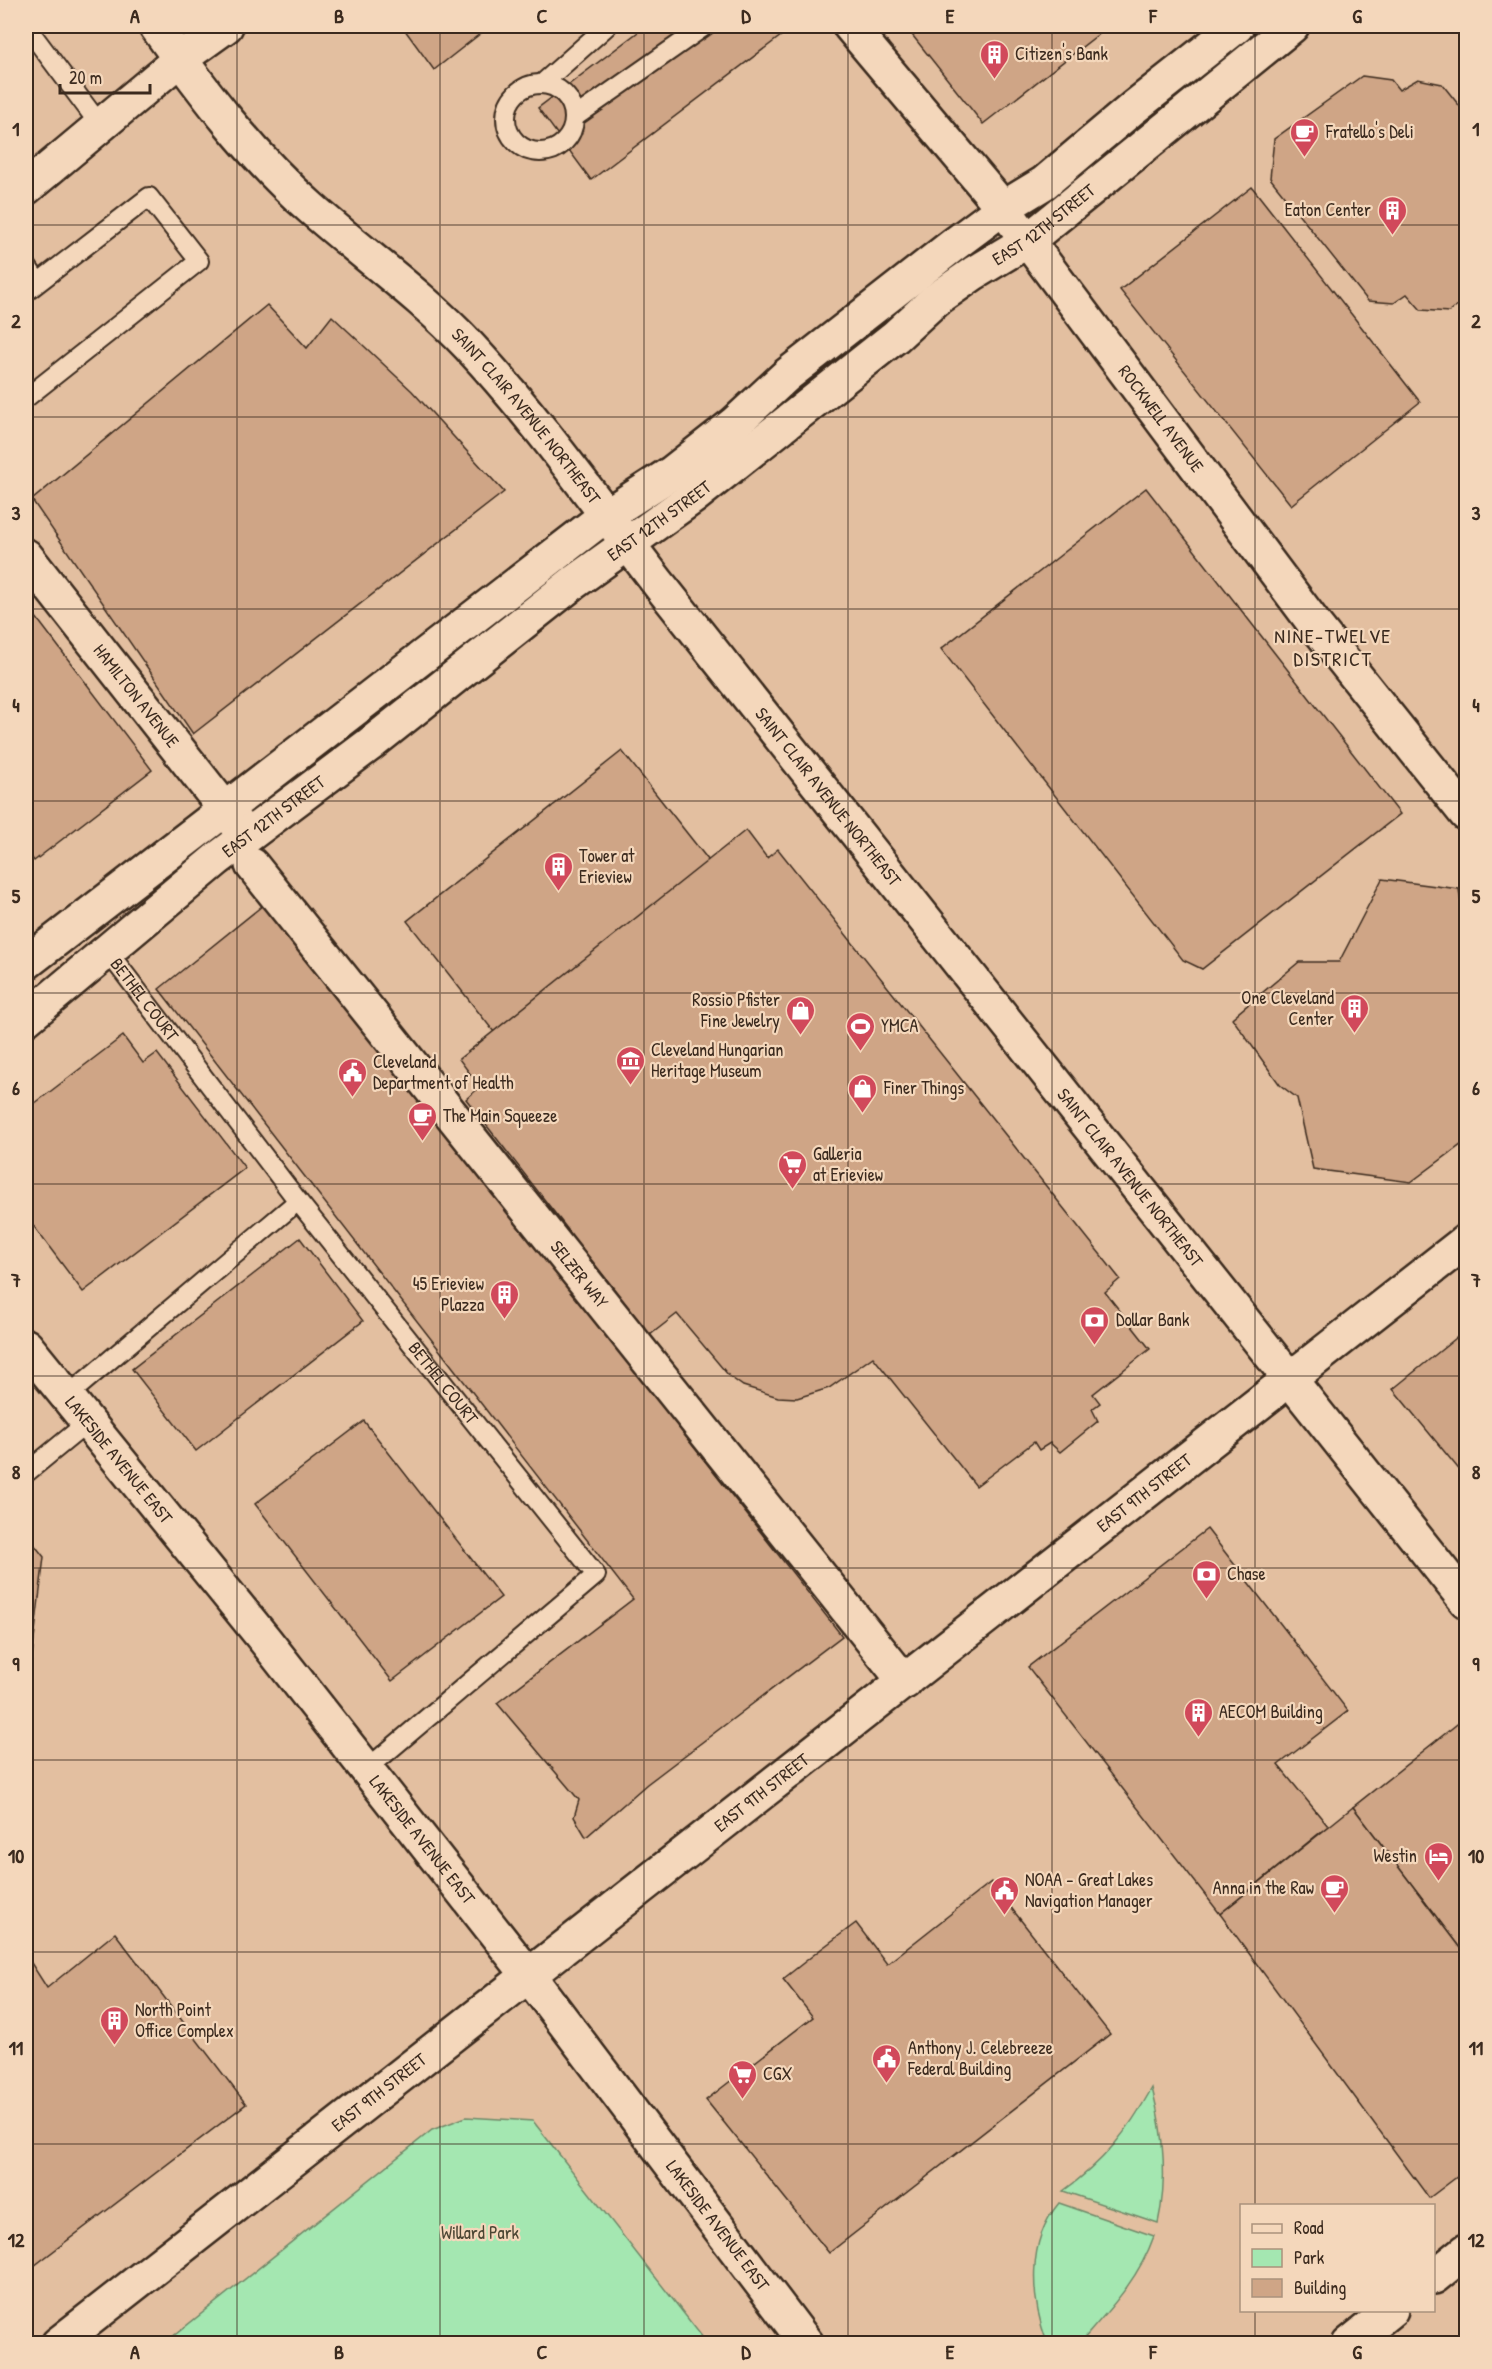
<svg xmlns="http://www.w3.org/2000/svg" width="1492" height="2369" font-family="'Patrick Hand',sans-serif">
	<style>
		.built { fill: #e3bfa0; fill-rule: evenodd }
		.green { fill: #a4e7b1; stroke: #708868; stroke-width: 1.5 }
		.building { fill: #cfa586; stroke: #3b2a1e; stroke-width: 1.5 }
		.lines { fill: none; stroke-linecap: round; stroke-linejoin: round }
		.lane-casing { stroke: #3b2a1e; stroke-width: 22 }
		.street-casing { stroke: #3b2a1e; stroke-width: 38 }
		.secondary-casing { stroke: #3b2a1e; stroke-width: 38 }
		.primary-casing { stroke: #3b2a1e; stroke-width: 38 }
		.lane { stroke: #f4d7bb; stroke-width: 18 }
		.street { stroke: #f4d7bb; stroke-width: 33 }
		.secondary { stroke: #f4d7bb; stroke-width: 33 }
		.primary { stroke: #f4d7bb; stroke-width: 33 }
		.grid { fill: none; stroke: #3b2a1e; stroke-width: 1.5; stroke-opacity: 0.55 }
		.labels { text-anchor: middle; stroke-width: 4.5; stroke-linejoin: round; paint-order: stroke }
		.poi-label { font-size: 18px; fill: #3b2a1e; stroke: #f4d7bb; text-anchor: start }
		.street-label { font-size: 18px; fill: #3b2a1e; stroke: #f4d7bb }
		.park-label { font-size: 18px; fill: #4b4634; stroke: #f4d7bb }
		.neighbourhood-label { font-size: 20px; letter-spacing: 1.5px; fill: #3b2a1e; stroke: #f4d7bb }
		.neatline { fill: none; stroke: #3b2a1e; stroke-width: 2 }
		.grid-label { font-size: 20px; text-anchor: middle; font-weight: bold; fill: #3b2a1e }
	</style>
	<rect width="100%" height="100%" fill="#f0ceb0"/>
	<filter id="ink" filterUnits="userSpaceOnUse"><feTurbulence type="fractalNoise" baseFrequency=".0167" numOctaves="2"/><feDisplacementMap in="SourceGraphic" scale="12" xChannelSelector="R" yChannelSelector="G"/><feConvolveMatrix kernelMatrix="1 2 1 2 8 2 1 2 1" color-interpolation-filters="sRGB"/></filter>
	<g filter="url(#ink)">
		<!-- built -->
		<path class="built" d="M26 26H1466V2343L26 2344ZM1242 2206H1434V2310H1242Z"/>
		<!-- green -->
		<g class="green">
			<path d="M1152 2088C1163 2131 1168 2179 1158 2223L1063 2191C1104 2162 1128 2131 1152 2088Z"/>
			<polygon points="466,2117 533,2121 707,2343 175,2344 171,2338 432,2130"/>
			<path d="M1059 2203 1154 2236C1139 2279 1109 2310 1080 2343H1047C1031 2299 1026 2242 1059 2203Z"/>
		</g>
		<!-- building -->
		<g class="building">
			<polygon points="402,26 490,26 434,70"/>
			<polygon points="646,26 794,26 591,180 538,108"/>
			<polygon points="905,26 1109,26 983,124"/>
			<polygon points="1362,76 1391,80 1399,90 1418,79 1442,84 1466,114 1466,298 1449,312 1421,310 1407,294 1394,303 1368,301 1270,178 1274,139"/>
			<polygon points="1252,187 1420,402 1291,505 1120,290"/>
			<polygon points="267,305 307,348 332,316 412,391 504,492 193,734 32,500"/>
			<polygon points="1146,488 1400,814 1202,969 1183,960 941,649"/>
			<polygon points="26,604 152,770 34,861 26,850"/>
			<polygon points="622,751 709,861 494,1032 407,921"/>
			<polygon points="746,830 767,858 778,849 1120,1279 1105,1292 1150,1349 1093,1394 1100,1403 1092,1409 1098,1421 1060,1452 1050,1443 1039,1450 1034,1442 976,1486 873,1357 829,1388 797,1398 778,1397 743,1386 729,1376 677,1314 650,1335 466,1099 480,1087 459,1059"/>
			<polygon points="1382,879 1459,889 1466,940 1466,1141 1411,1182 1313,1169 1297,1098 1280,1085 1232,1018 1299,962 1339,962"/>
			<polygon points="267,902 842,1636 647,1784 586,1837 574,1817 579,1800 497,1703 633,1599 159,989"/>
			<polygon points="123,1036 143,1063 157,1053 245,1168 83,1292 26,1216 26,1110"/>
			<polygon points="300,1238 363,1321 196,1451 132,1369"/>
			<polygon points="1466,1330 1466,1478 1393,1389"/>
			<polygon points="364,1421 501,1597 392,1681 255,1504"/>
			<polygon points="1207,1529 1348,1711 1278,1765 1328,1826 1220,1914 1028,1667"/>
			<polygon points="26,1534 44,1557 26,1706"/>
			<polygon points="1466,1717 1466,1956 1353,1807"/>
			<polygon points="1353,1807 1466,1956 1466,2170 1429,2198 1220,1914"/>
			<polygon points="991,1882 1110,2034 829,2253 706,2100 813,2017 783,1979 821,1949 856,1923 887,1964"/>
			<polygon points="115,1933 246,2104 26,2272 26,1955 47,1988"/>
		</g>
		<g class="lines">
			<defs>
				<g id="lane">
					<polyline points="26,26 100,125"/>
					<polyline points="544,82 607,26"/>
					<circle cx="540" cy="118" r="34"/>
					<polyline points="575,117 705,26"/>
					<polyline points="26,265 37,281"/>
					<polyline points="26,292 149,197 199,261 26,398"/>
					<path id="s1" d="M108 952 298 1201 596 1575 367 1769"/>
					<polyline points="65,1398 298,1201"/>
					<polyline points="26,1473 87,1423"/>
				</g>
				<g id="street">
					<path id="s2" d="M850 26 1003 208 1316 626 1466 814"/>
					<path id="s3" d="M26 556 243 832"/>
					<path id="s4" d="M252 865 905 1682"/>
					<polyline points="1434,2277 1466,2251"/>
					<polyline points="1349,2344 1391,2310"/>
				</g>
				<g id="secondary">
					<path id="s5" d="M156 26C202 90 251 156 312 209 364 255 421 295 469 346 539 421 599 507 662 588L1466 1601"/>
					<polyline points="26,188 180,59 226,26"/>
					<polyline points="26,963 605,516 673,472 734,424 787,375 952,246 1003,208 1044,183 1133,108 1237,26"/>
					<path id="s6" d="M26 1019 217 859 369 745 573 583 693 497 896 336 934 301 974 273 1027 241 1292 26"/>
					<path id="s7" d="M26 1346 265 1640 529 1976 807 2344"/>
				</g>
				<g id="primary">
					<path id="s8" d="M58 2344 1466 1241"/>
				</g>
			</defs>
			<!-- lane casing -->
			<use href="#lane" class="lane-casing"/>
			<!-- street casing -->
			<use href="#street" class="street-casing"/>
			<!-- secondary casing -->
			<use href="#secondary" class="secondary-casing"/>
			<!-- primary casing -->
			<use href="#primary" class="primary-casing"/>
			<!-- lane -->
			<use href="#lane" class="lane"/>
			<!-- street -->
			<use href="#street" class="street"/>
			<!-- secondary -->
			<use href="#secondary" class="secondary"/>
			<!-- primary -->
			<use href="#primary" class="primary"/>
		</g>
	</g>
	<!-- grid -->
	<path class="grid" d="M237 26V2344M440 26V2344M644 26V2344M848 26V2344M1052 26V2344M1255 26V2206M26 225H1466M26 417H1466M26 609H1466M26 801H1466M26 993H1466M26 1184H1466M26 1376H1466M26 1568H1466M26 1760H1466M26 1952H1466M26 2144H1466M1255 2310V2344"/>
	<!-- icons -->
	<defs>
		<symbol id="building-pin" viewBox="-11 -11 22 30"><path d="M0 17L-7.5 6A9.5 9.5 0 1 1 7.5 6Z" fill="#d1495b" stroke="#f4d7bb"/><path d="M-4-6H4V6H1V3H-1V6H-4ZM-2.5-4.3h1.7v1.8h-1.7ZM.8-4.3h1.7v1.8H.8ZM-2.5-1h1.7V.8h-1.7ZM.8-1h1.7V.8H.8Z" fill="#fff"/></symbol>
		<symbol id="cafe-pin" viewBox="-11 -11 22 30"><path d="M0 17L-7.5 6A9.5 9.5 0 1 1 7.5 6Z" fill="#d1495b" stroke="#f4d7bb"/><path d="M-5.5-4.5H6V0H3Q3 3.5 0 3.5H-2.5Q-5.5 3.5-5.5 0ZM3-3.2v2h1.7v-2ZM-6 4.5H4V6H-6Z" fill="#fff"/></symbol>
		<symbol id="shop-pin" viewBox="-11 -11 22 30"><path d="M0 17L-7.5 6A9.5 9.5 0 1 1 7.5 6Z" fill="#d1495b" stroke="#f4d7bb"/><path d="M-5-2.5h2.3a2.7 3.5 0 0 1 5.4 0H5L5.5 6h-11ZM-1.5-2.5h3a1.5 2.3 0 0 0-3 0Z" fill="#fff"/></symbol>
		<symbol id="stadium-pin" viewBox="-11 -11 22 30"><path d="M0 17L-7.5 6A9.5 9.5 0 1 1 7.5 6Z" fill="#d1495b" stroke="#f4d7bb"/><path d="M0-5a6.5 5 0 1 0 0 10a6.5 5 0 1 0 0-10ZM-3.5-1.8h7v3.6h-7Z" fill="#fff"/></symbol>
		<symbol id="museum-pin" viewBox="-11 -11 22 30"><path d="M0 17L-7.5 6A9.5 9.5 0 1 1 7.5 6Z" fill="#d1495b" stroke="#f4d7bb"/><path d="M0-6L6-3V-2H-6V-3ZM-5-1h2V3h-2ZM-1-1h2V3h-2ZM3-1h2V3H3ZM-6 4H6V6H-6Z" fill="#fff"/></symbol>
		<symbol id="civic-pin" viewBox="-11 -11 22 30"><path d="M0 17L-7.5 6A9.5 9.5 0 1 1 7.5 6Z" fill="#d1495b" stroke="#f4d7bb"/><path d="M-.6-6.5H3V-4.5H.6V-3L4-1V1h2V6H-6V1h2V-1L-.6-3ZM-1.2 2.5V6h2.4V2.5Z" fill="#fff"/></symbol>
		<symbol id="supermarket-pin" viewBox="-11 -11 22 30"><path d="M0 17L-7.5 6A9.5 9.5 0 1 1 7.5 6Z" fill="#d1495b" stroke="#f4d7bb"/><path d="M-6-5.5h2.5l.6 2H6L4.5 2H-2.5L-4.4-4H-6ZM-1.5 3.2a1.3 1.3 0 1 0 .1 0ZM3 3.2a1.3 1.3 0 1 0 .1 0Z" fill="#fff"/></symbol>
		<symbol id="bank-pin" viewBox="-11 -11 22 30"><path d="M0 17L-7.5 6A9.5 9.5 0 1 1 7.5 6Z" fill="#d1495b" stroke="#f4d7bb"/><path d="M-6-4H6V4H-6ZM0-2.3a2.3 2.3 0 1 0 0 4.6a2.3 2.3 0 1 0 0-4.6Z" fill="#fff"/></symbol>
		<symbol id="hotel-pin" viewBox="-11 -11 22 30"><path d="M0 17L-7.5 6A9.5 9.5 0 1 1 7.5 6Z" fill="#d1495b" stroke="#f4d7bb"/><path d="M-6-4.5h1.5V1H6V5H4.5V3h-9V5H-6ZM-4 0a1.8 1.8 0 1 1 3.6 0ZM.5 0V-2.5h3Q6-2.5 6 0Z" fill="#fff"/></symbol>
	</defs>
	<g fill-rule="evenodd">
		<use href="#building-pin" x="978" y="38" width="33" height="45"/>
		<use href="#cafe-pin" x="1288" y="116" width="33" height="45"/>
		<use href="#building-pin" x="1376" y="194" width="33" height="45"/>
		<use href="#building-pin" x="542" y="850" width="33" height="45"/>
		<use href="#building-pin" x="1338" y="992" width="33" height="45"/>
		<use href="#shop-pin" x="784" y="994" width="33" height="45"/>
		<use href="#stadium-pin" x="844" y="1010" width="33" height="45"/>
		<use href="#museum-pin" x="614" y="1044" width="33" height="45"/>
		<use href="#civic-pin" x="336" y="1056" width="33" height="45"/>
		<use href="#shop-pin" x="846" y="1072" width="33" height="45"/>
		<use href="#cafe-pin" x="406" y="1100" width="33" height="45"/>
		<use href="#supermarket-pin" x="776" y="1148" width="33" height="45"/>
		<use href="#building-pin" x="488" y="1278" width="33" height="45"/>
		<use href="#bank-pin" x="1078" y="1304" width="33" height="45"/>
		<use href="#bank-pin" x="1190" y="1558" width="33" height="45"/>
		<use href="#building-pin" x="1182" y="1696" width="33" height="45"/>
		<use href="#hotel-pin" x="1422" y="1840" width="33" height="45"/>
		<use href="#cafe-pin" x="1318" y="1872" width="33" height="45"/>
		<use href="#civic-pin" x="988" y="1874" width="33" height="45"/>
		<use href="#building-pin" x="98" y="2004" width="33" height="45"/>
		<use href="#civic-pin" x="870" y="2042" width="33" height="45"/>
		<use href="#supermarket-pin" x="726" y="2058" width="33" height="45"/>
	</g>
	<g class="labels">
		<!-- poi labels -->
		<g class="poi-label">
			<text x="1015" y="60">Citizen's Bank</text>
			<text x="1326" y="138">Fratello's Deli</text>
			<text x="1371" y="216" text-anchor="end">Eaton Center</text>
			<text x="579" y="862">Tower at<tspan x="579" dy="21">Erieview</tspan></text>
			<text x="1334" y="1004" text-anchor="end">One Cleveland<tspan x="1334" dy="21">Center</tspan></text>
			<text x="780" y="1006" text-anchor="end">Rossio Pfister<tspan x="780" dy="21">Fine Jewelry</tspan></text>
			<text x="881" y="1032">YMCA</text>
			<text x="651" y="1056">Cleveland Hungarian<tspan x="651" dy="21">Heritage Museum</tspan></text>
			<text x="373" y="1068">Cleveland<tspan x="373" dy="21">Department of Health</tspan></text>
			<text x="884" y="1094">Finer Things</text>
			<text x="443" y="1122">The Main Squeeze</text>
			<text x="813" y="1160">Galleria<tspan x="813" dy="21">at Erieview</tspan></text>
			<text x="484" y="1290" text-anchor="end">45 Erieview<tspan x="484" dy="21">Plazza</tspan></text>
			<text x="1116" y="1326">Dollar Bank</text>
			<text x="1227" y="1580">Chase</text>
			<text x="1219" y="1718">AECOM Building</text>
			<text x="1417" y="1862" text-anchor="end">Westin</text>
			<text x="1025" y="1886">NOAA - Great Lakes<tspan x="1025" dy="21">Navigation Manager</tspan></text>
			<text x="1314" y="1894" text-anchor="end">Anna in the Raw</text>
			<text x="135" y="2016">North Point<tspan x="135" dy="21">Office Complex</tspan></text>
			<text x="908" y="2054">Anthony J. Celebreeze<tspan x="908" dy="21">Federal Building</tspan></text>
			<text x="763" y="2080">CGX</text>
		</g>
		<!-- street labels -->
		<g class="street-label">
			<text dy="6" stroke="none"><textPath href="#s6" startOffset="1292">EAST 12TH STREET</textPath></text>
			<text dy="6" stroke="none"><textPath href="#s5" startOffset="540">SAINT CLAIR AVENUE NORTHEAST</textPath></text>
			<text dy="6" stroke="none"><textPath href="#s2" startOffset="501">ROCKWELL AVENUE</textPath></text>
			<text dy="6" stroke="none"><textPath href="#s6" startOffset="806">EAST 12TH STREET</textPath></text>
			<text dy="6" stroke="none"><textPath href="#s3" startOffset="178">HAMILTON AVENUE</textPath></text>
			<text dy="6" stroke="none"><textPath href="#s5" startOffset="1026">SAINT CLAIR AVENUE NORTHEAST</textPath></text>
			<text dy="6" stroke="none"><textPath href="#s6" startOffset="320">EAST 12TH STREET</textPath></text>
			<text dy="6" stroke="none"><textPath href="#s1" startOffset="60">BETHEL COURT</textPath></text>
			<text dy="6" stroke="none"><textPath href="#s5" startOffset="1512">SAINT CLAIR AVENUE NORTHEAST</textPath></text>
			<text dy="6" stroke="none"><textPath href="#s4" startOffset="524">SELZER WAY</textPath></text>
			<text dy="6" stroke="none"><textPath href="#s1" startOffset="546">BETHEL COURT</textPath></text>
			<text dy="6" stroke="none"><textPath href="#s7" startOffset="147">LAKESIDE AVENUE EAST</textPath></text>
			<text dy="6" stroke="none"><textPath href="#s8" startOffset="1380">EAST 9TH STREET</textPath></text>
			<text dy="6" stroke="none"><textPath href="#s8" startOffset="894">EAST 9TH STREET</textPath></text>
			<text dy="6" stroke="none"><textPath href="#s7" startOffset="633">LAKESIDE AVENUE EAST</textPath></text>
			<text dy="6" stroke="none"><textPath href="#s8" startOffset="408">EAST 9TH STREET</textPath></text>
			<text dy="6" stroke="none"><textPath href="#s7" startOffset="1119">LAKESIDE AVENUE EAST</textPath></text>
		</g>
		<!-- park labels -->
		<g class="park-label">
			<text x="480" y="2239">Willard Park</text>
		</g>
		<!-- neighbourhood labels -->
		<g class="neighbourhood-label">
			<text x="1333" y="643">NINE-TWELVE<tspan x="1333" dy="23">DISTRICT</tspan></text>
		</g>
	</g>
	<!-- margin -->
	<rect width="1492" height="2369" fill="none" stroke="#f4d7bb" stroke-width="66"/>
	<!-- legend -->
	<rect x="1240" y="2204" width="195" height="108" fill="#f4d7bb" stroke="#aa927c" stroke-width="1.5"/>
	<rect x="1252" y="2224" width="30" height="9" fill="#f4d7bb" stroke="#aa927c" stroke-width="1.5"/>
	<text x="1294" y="2234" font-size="18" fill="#3b2a1e">Road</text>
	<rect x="1252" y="2249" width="30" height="18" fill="#a4e7b1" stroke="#aa927c" stroke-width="1.5"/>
	<text x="1294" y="2264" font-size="18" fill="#3b2a1e">Park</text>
	<rect x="1252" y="2279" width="30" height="18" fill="#cfa586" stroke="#aa927c" stroke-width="1.5"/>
	<text x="1294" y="2294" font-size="18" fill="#3b2a1e">Building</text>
	<!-- scale -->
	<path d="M60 84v9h90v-9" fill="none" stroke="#3b2a1e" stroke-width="3"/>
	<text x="69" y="84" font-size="18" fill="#3b2a1e" stroke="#f4d7bb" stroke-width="4.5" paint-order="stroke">20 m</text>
	<rect x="33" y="33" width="1426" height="2303" class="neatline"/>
	<g class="grid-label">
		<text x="135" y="23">A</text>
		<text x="339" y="23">B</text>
		<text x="542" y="23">C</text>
		<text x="746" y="23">D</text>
		<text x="950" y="23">E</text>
		<text x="1153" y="23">F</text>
		<text x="1357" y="23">G</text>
		<text x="16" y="136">1</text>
		<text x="1476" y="136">1</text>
		<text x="16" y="328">2</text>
		<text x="1476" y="328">2</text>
		<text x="16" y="520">3</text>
		<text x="1476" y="520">3</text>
		<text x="16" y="712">4</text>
		<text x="1476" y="712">4</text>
		<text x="16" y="903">5</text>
		<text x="1476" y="903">5</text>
		<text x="16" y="1095">6</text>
		<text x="1476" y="1095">6</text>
		<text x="16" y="1287">7</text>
		<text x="1476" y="1287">7</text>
		<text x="16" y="1479">8</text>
		<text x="1476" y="1479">8</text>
		<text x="16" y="1671">9</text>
		<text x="1476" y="1671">9</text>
		<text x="16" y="1863">10</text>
		<text x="1476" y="1863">10</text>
		<text x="16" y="2055">11</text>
		<text x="1476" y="2055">11</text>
		<text x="16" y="2247">12</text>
		<text x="1476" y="2247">12</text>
		<text x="135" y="2359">A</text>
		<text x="339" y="2359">B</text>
		<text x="542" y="2359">C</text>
		<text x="746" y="2359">D</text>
		<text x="950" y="2359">E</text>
		<text x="1153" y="2359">F</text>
		<text x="1357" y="2359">G</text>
	</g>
</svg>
